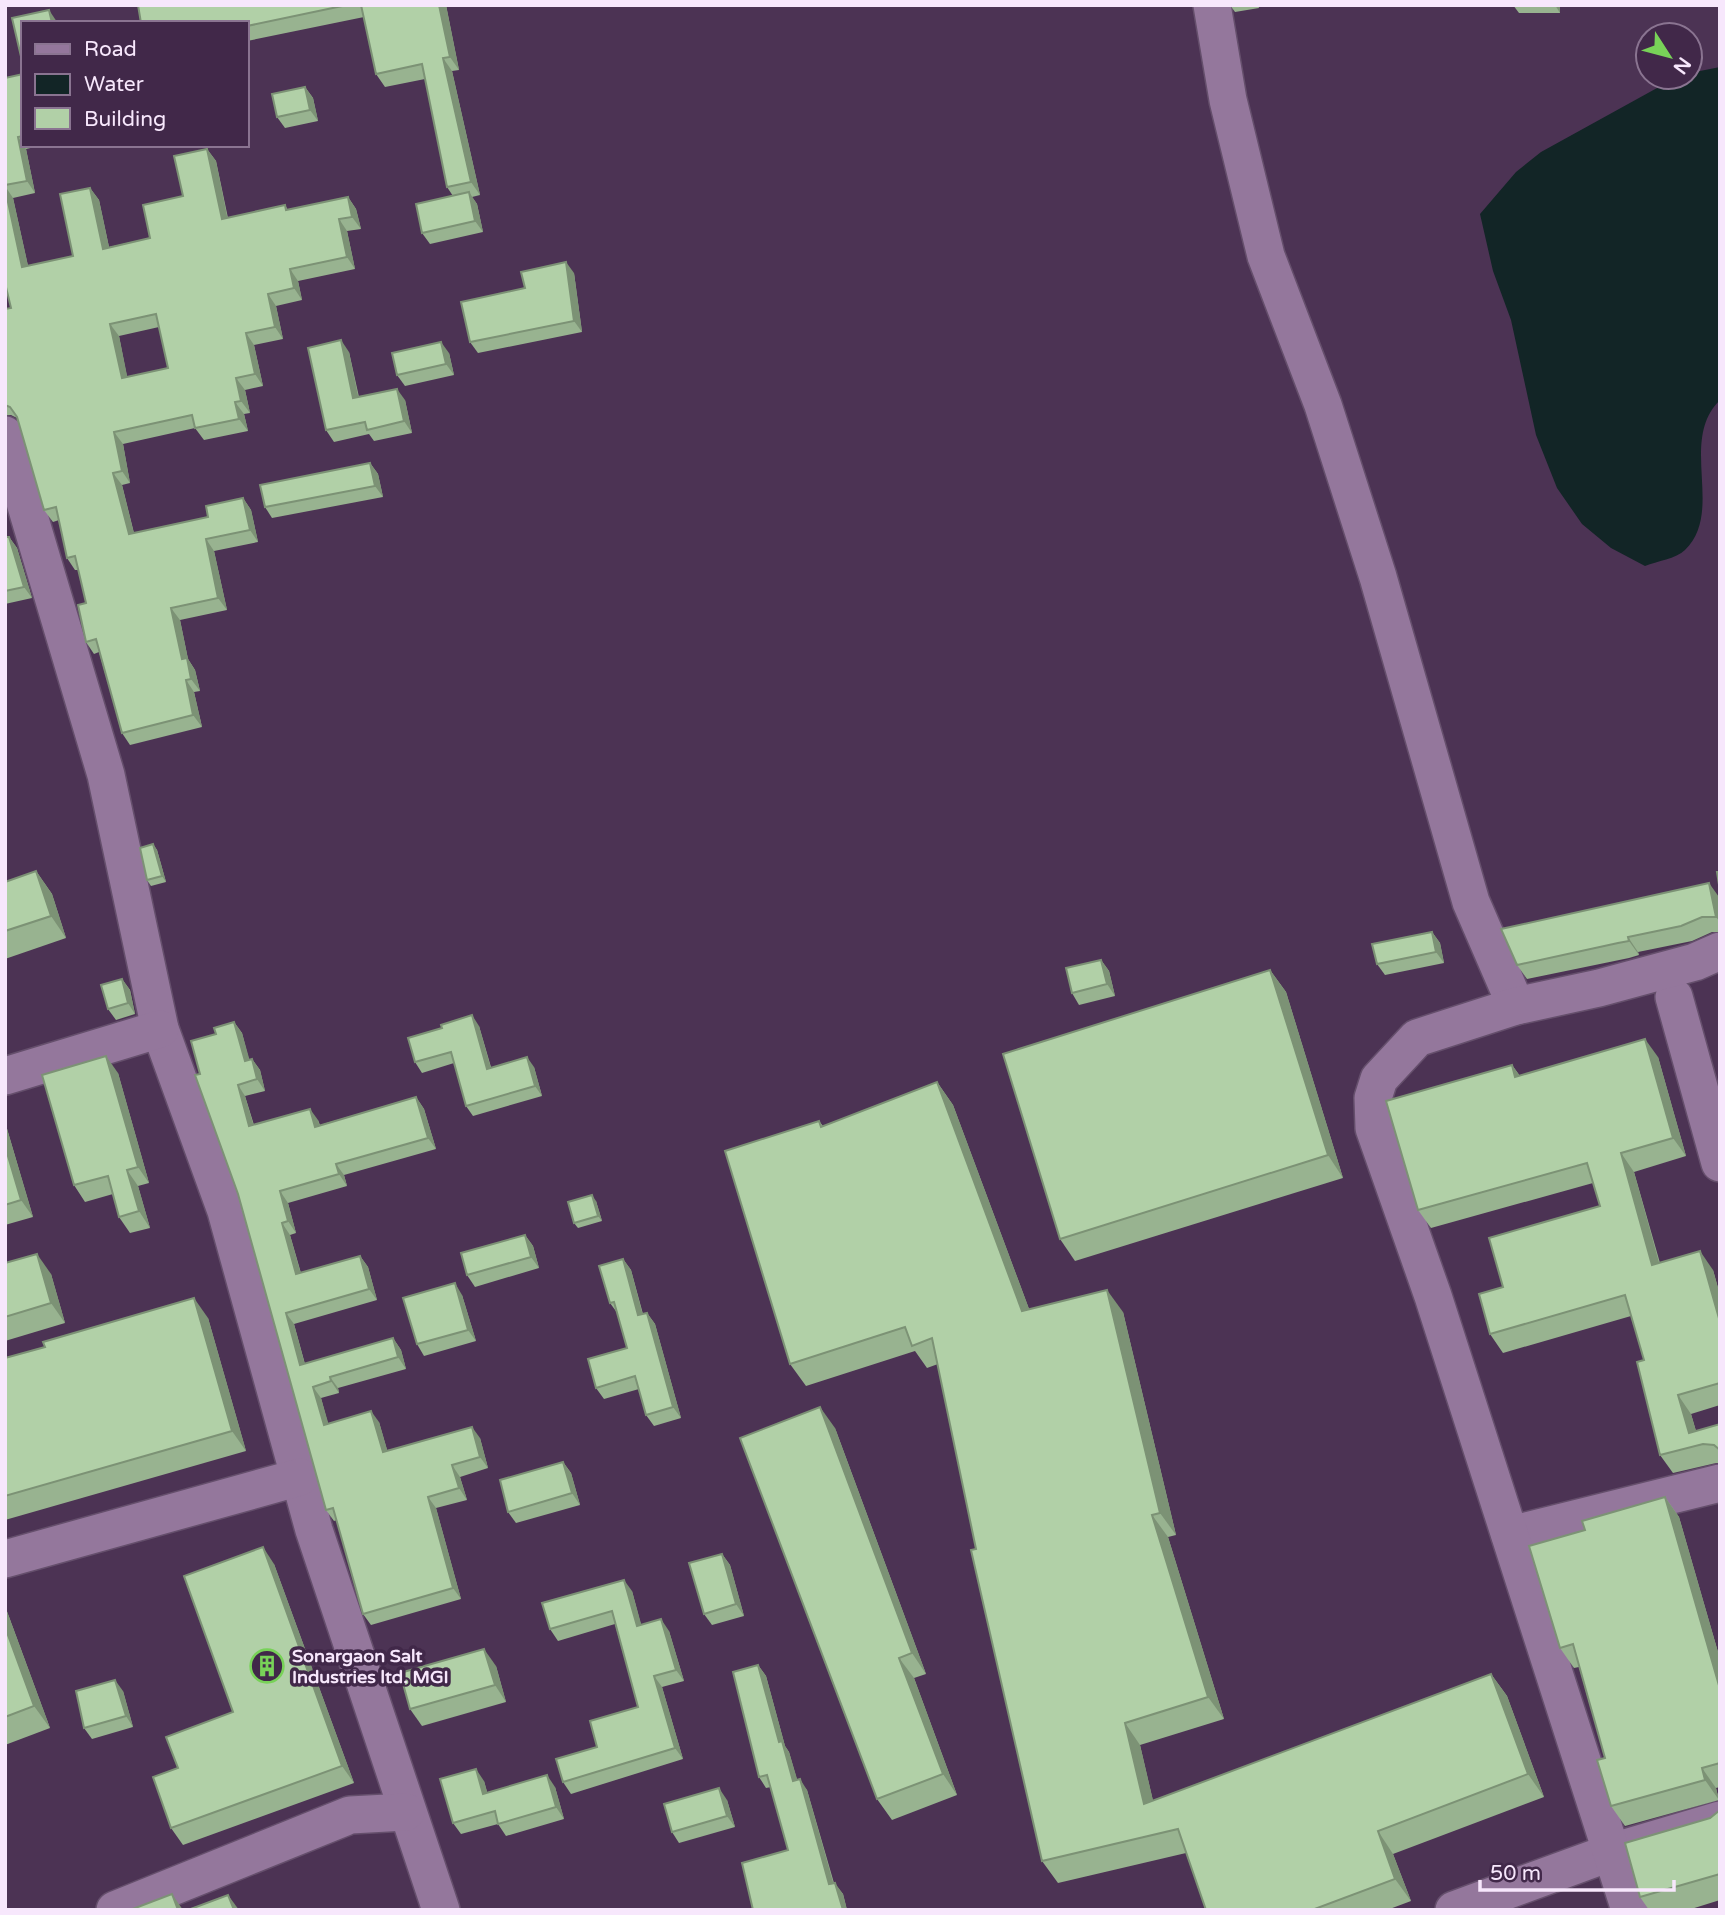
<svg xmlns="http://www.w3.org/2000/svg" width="1725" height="1915" font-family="'Varela Round',sans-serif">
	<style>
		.water { fill: #122526 }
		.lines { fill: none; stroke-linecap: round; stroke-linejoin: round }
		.minor-casing { stroke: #654f6c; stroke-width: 40 }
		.minor { stroke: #94779c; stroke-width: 37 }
		.wall { fill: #98b390; fill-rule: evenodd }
		.shaded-wall { fill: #7c9275 }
		.building { fill: #b1d0a7; stroke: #7c9275; stroke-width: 2; fill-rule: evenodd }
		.labels { text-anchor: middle; stroke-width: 7; stroke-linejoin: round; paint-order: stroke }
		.poi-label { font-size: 18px; font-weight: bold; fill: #f7e7fc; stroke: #412849; text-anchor: start }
	</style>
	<rect width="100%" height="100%" fill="#4c3354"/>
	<!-- water -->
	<path class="water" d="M1720 67V400C1678 441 1725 511 1685 550 1676 559 1657 561 1645 566L1611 548 1582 524 1557 488 1536 435 1511 320 1493 271 1480 214 1516 172 1541 152 1677 77H1690V73Z"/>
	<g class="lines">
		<defs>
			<g id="minor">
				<polyline points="1212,5 1228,100 1266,256 1323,405 1378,577 1471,902 1516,1006"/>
				<polyline points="5,435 106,775 160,1029 226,1211 314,1530 441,1910"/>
				<polyline points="1674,997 1720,1163"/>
				<polyline points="5,1076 160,1029"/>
				<polyline points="1510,1535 1720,1483"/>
				<polyline points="5,1559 300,1477"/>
				<polyline points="115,1910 350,1815 406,1812"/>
				<polyline points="1454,1910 1612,1852 1720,1820"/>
				<polyline points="1630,1910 1433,1296 1374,1128 1373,1098 1379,1079 1417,1038 1516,1006 1599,988 1695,962 1720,951"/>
			</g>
		</defs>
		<!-- minor casing -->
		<use href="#minor" class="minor-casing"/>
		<!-- minor -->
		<use href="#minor" class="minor"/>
	</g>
	<!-- wall -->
	<g class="wall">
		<polygon points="138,5 446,5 459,70 452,71 480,195 472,197 477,204 483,232 430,244 422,233 453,196 447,187 425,79 385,87 376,74 364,17 247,41 247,23"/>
		<polygon points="1230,5 1258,5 1259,8 1235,12"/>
		<polygon points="1513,5 1560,5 1560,13 1519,13"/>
		<path d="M23 74V145H44L26 149 35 193 13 198 28 266 73 256 90 188 99 200 109 247 150 238 183 196 207 149 216 161 228 218 285 205 288 210 348 197 356 209 361 229 347 231 355 269 298 281 302 300 276 306 283 339 254 345 263 386 245 390 250 413 244 414 248 431 204 440 195 428 123 444 130 483 122 485 134 533 208 517 243 498 251 510 258 542 214 551 227 610 180 620 188 659 195 670 200 691 194 692 202 727 130 745 122 733 99 652 94 654 86 642V603L78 570H75L67 558 59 520 53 522 44 510 17 418 11 415H5V309L11 308 5 283V78ZM159 327 168 368 127 377 119 336Z"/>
		<polygon points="305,87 313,98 318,121 285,128 277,117"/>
		<polygon points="574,273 582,332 478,353 470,342 525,288"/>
		<polygon points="349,352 359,397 405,400 412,433 374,441 369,434 334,442 326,430"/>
		<polygon points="449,353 454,375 405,386 397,375"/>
		<polygon points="370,463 378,474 383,497 272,518 265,507"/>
		<polygon points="5,537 9,537 17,548 32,598 5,604"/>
		<polygon points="153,844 157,850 166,882 151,886 147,880"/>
		<polygon points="36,871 52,894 66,938 5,959 5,882"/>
		<polygon points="1719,897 1720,932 1712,932 1692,941 1638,952 1639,955 1629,958 1527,979 1517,965"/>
		<polygon points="1432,932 1440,943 1444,963 1385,975 1377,964"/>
		<polygon points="1101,960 1109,971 1115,996 1079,1005 1072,993"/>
		<polygon points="1270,970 1286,992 1343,1178 1075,1261 1060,1239"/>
		<polygon points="122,979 130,990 135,1014 116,1020 108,1009"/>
		<polygon points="234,1022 242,1033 249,1060 252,1059 260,1070 265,1091 245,1096 254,1125 318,1120 320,1125 416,1097 424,1109 436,1149 344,1175 347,1186 288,1203 296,1233 290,1235 301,1273 360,1256 368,1267 377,1300 294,1324 305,1364 393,1338 401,1350 406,1369 338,1388 339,1393 321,1398 328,1424 379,1422 387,1450 480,1438 488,1468 460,1477 467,1500 436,1508 461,1599 371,1625 363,1614 337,1520 334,1521 326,1510 238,1194 200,1074 216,1034"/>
		<polygon points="479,1026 491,1067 534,1067 542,1096 473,1116 466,1106 454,1063 422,1073 415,1062"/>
		<polygon points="1658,1057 1686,1156 1634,1172 1660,1263 1713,1270 1720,1295 1720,1405 1691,1414 1696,1431 1720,1424 1720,1463 1716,1463 1673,1473 1660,1455 1644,1360 1631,1316 1503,1353 1490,1334 1503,1287 1600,1206 1593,1183 1431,1228 1418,1210 1512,1065 1520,1076"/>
		<polygon points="118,1073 149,1183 138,1186 150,1228 130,1233 119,1217 113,1194 85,1202 74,1185"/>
		<polygon points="937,1082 953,1105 1029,1309 1123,1312 1176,1535 1168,1537 1224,1719 1140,1745 1153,1801 1491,1674 1507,1696 1544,1797 1393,1854 1411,1901 1387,1910 1206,1910 1186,1853 1058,1883 1042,1861 976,1549 938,1364 927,1368 915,1351 806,1386 790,1364 819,1121 823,1126"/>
		<polygon points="5,1122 33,1217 5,1225"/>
		<polygon points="596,1201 602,1221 578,1228 574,1223"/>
		<polygon points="525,1235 533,1246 539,1268 475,1287 467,1275"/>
		<polygon points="623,1259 631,1270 643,1314 647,1313 655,1324 681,1418 654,1426 646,1415 639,1389 604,1399 596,1388 627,1348 618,1314 610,1303"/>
		<polygon points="5,1263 51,1274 65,1323 5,1341"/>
		<polygon points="462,1295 476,1341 424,1356 417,1344"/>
		<polygon points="208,1318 246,1451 5,1520 5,1358"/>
		<polygon points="835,1428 926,1674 914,1678 957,1795 892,1820 877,1799"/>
		<polygon points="563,1462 571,1473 580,1505 516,1523 508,1512"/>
		<polygon points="1665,1497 1679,1517 1720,1659 1720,1787 1716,1788 1719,1800 1625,1826 1611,1806 1605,1758 1579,1667 1574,1668 1560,1648 1585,1530"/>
		<polygon points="722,1554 730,1565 744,1616 712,1625 704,1614"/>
		<polygon points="274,1564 354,1783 183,1845 171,1828 178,1768 233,1712"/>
		<polygon points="632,1591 641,1625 669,1631 684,1681 662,1687 683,1759 571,1794 563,1782 597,1747 638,1707 615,1624 558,1641 550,1629"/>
		<polygon points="5,1606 50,1728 5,1745"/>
		<polygon points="758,1665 766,1676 785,1746 789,1752 797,1780 807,1790 834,1883 843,1894 847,1910 753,1910 788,1850 771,1787 766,1788 759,1777"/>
		<polygon points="496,1666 506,1702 422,1726 410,1709"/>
		<polygon points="123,1691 133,1727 92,1739 84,1728"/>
		<polygon points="484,1781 487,1792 555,1787 564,1819 506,1836 498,1824 461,1834 453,1823"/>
		<polygon points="727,1800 735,1827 679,1843 672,1832"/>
		<polygon points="1720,1810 1720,1900 1688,1910 1649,1910 1640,1897 1710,1818"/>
	</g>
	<!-- shaded-wall -->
	<g class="shaded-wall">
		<polygon points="439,5 446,5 459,70 450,57"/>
		<polygon points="1555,5 1560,5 1560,13"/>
		<polygon points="49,10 57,22 57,23 52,23"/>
		<polygon points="443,58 452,71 480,195 471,182"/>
		<polygon points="305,87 313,98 318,121 310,110"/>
		<polygon points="18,137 26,149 35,193 27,181"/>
		<polygon points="207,149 216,161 230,231 222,219"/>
		<polygon points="5,186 13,198 31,279 22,267"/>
		<polygon points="90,188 99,200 112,261 103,249"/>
		<polygon points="469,192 477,204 483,232 475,221"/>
		<polygon points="348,197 356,209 361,229 352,217"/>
		<polygon points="339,219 347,231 355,269 347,257"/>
		<polygon points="566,262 574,273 582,332 574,321"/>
		<polygon points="290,269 298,281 302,300 294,288"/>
		<polygon points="268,294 276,306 283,339 275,327"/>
		<polygon points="110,324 119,336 130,390 122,378"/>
		<polygon points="246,333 254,345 263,386 255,374"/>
		<polygon points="341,340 349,352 361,410 353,398"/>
		<polygon points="441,342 449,353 454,375 446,364"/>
		<polygon points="236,378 245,390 250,413 241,401"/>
		<polygon points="397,389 405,400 412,433 404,421"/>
		<polygon points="235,402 244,414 248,431 239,419"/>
		<polygon points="114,432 123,444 130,483 122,471"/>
		<polygon points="370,463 378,474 383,497 375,486"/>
		<polygon points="113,473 122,485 137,546 129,534"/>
		<polygon points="243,498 251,510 258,542 250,530"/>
		<polygon points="9,537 17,548 32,598 24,587"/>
		<polygon points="206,539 214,551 227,610 218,598"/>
		<polygon points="171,608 180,620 188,659 195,670 200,691 191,679 182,659"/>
		<polygon points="186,680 194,692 202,727 193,715"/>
		<polygon points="153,844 157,850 166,882 162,876"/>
		<polygon points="36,871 52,894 66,938 51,916"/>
		<polygon points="1709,883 1719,897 1720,922 1716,917"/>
		<polygon points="1432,932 1440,943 1444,963 1436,952"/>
		<polygon points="1628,937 1638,952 1639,955 1629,941"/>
		<polygon points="1101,960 1109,971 1115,996 1107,984"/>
		<polygon points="1270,970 1286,992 1343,1178 1328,1155"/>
		<polygon points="122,979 130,990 135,1014 128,1003"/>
		<polygon points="472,1015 479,1026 494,1079 487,1069"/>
		<polygon points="234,1022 242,1033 253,1072 245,1061"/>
		<polygon points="1645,1039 1658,1057 1686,1156 1673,1138"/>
		<polygon points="106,1056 118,1073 149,1183 138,1167"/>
		<polygon points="527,1057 534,1067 542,1096 535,1086"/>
		<polygon points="252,1059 260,1070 265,1091 257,1079"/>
		<polygon points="1512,1065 1525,1083 1515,1077"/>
		<polygon points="937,1082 953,1105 1038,1333 1022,1311"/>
		<polygon points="238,1085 245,1096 257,1137 249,1126"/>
		<polygon points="416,1097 424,1109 436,1149 428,1138"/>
		<polygon points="310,1109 318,1120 323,1138 315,1127"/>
		<polygon points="5,1122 33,1217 21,1200 5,1146"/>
		<polygon points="1621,1153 1634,1172 1665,1284 1652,1265"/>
		<polygon points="336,1164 344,1175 347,1186 339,1174"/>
		<polygon points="127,1170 138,1186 150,1228 139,1211"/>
		<polygon points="280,1191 288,1203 296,1233 288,1221"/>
		<polygon points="592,1195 596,1201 602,1221 598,1216"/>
		<polygon points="282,1223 290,1235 304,1285 296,1274"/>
		<polygon points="525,1235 533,1246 539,1268 531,1257"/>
		<polygon points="1700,1251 1713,1270 1720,1295 1720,1322"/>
		<polygon points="37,1254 51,1274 65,1323 51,1303"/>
		<polygon points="360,1256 368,1267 377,1300 369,1289"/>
		<polygon points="623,1259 631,1270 646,1327 638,1315"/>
		<polygon points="455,1283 462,1295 476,1341 468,1330"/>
		<polygon points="1107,1290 1123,1312 1176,1535 1160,1513"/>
		<polygon points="194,1298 208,1318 246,1451 232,1431"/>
		<polygon points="286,1313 294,1324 308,1376 300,1365"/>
		<polygon points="647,1313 655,1324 681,1418 673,1407"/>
		<polygon points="393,1338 401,1350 406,1369 398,1357"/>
		<polygon points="330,1377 338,1388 339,1393 331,1381"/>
		<polygon points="313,1387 321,1398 332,1436 324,1425"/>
		<polygon points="1678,1395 1691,1414 1700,1445 1689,1433"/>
		<polygon points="820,1407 835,1428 926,1674 912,1653"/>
		<polygon points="371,1411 379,1422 391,1463 383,1452"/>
		<polygon points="472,1427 480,1438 488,1468 480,1457"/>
		<polygon points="563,1462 571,1473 580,1505 572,1493"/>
		<polygon points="452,1465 460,1477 467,1500 459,1488"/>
		<polygon points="428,1497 436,1508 461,1599 453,1588"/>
		<polygon points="1665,1497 1679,1517 1720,1659 1720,1689"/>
		<polygon points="1152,1515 1168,1537 1224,1719 1208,1697"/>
		<polygon points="263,1547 274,1564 354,1783 342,1766"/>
		<polygon points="722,1554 730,1565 744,1616 736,1604"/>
		<polygon points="624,1580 632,1591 645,1638 637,1626"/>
		<polygon points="5,1606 50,1728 34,1706 5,1627"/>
		<polygon points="661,1619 669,1631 684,1681 676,1670"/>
		<polygon points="484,1649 496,1666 506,1702 495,1685"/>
		<polygon points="899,1658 914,1678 957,1795 943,1774"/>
		<polygon points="758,1665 766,1676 785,1746 789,1752 801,1792 793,1781 779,1742"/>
		<polygon points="1491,1674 1507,1696 1544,1797 1528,1774"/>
		<polygon points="654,1676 662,1687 683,1759 675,1748"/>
		<polygon points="115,1680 123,1691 133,1727 126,1716"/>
		<polygon points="1125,1723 1140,1745 1159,1826 1144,1804"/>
		<polygon points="1702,1768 1716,1788 1719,1800 1705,1780"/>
		<polygon points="476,1769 484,1781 491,1805 483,1794"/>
		<polygon points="547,1775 555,1787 564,1819 556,1807"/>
		<polygon points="800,1779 807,1790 837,1896 829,1884"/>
		<polygon points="719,1788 727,1800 735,1827 727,1816"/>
		<polygon points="1378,1831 1393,1854 1411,1901 1395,1879"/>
		<polygon points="835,1883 843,1894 847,1910 843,1910"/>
		<polygon points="172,1894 183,1910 178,1910"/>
		<polygon points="228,1895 239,1910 234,1910"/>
	</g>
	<!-- building -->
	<g class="building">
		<polygon points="138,5 347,5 247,26 247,23 141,23"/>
		<polygon points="361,5 439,5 450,57 443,58 471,182 447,187 422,64 376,74"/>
		<polygon points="49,10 52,23 23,23 23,65 12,18"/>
		<polygon points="23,74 23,136 18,137 27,181 5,185 5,78"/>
		<polygon points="305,87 310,110 277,117 272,94"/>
		<path d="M207 149 222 219 285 205 286 210 348 197 352 217 339 219 347 257 290 269 294 288 268 294 275 327 246 333 255 374 236 378 241 401 235 402 239 419 195 428 192 415 114 432 122 471 113 473 129 534 208 517 206 506 243 498 250 530 206 539 218 598 171 608 182 659 187 658 191 679 186 680 193 715 122 733 96 639 86 642 78 605 86 603 75 556 67 558 56 507 44 510 17 417 10 407 5 405V309L11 308 5 283V188L22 267 73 256 60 194 90 188 103 249 150 238 143 205 183 196 174 156ZM156 314 168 368 122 378 110 324Z"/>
		<polygon points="469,192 475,221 422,233 416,204"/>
		<polygon points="566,262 574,321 470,342 461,302 525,288 521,272"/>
		<polygon points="341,340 353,398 397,389 404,421 367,430 365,422 326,430 308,348"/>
		<polygon points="441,342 446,364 397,375 392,353"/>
		<polygon points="370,463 375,486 265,507 260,485"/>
		<polygon points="5,537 9,537 24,587 5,591"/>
		<polygon points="153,844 162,876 147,880 140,848"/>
		<polygon points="36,871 51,916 5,931 5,882"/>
		<polygon points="1717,872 1720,872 1720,891"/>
		<polygon points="1709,883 1716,917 1702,917 1681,926 1628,937 1629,941 1618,943 1517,965 1501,929"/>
		<polygon points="1432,932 1436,952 1377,964 1372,944"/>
		<polygon points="1101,960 1107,984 1072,993 1066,968"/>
		<polygon points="1270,970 1328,1155 1060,1239 1003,1054"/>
		<polygon points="122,979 128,1003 108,1009 101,985"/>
		<polygon points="472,1015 487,1069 527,1057 535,1086 466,1106 451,1052 415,1062 408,1038 442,1028 441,1025"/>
		<polygon points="234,1022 245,1061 252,1059 257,1079 238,1085 249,1126 310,1109 315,1127 416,1097 428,1138 336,1164 339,1174 280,1191 288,1221 282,1223 296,1274 360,1256 369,1289 286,1313 300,1365 393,1338 398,1357 330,1377 331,1381 313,1387 324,1425 371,1411 383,1452 472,1427 480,1457 452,1465 459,1488 428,1497 453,1588 363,1614 333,1508 326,1510 238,1194 195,1075 200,1074 191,1041 216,1034 214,1028"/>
		<polygon points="1645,1039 1673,1138 1621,1153 1652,1265 1700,1251 1720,1322 1720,1383 1678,1395 1689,1433 1720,1424 1720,1450 1714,1445 1703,1444 1660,1455 1637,1362 1644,1360 1625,1295 1490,1334 1479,1294 1503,1287 1489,1238 1600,1206 1587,1163 1418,1210 1386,1101 1512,1065 1515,1077"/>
		<polygon points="106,1056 138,1167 127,1170 139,1211 119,1217 108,1176 74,1185 42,1075"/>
		<polygon points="937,1082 1022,1311 1107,1290 1160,1513 1152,1515 1208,1697 1125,1723 1144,1804 1491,1674 1528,1774 1378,1831 1395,1879 1312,1910 1206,1910 1178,1829 1042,1861 971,1550 976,1549 932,1338 912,1346 905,1327 790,1364 725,1151 819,1121 821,1127"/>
		<polygon points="5,1146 21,1200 5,1205"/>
		<polygon points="592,1195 598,1216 574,1223 568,1202"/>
		<polygon points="525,1235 531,1257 467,1275 461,1253"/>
		<polygon points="37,1254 51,1303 5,1317 5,1263"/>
		<polygon points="623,1259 638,1315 647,1313 673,1407 646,1415 635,1376 596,1388 588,1359 627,1348 614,1302 610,1303 599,1266"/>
		<polygon points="455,1283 468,1330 417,1344 403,1298"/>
		<polygon points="194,1298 232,1431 5,1496 5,1358 45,1347 43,1342"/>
		<polygon points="820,1407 912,1653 899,1658 943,1774 877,1799 740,1438"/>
		<polygon points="563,1462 572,1493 508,1512 500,1480"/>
		<polygon points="1665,1497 1720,1689 1720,1763 1702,1768 1705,1780 1611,1806 1597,1760 1605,1758 1573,1644 1560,1648 1529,1546 1585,1530 1582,1521"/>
		<polygon points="263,1547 342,1766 171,1828 153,1777 178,1768 166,1737 233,1712 184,1576"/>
		<polygon points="722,1554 736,1604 704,1614 689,1563"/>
		<polygon points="624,1580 637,1626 661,1619 676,1670 654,1676 675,1748 563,1782 556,1759 597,1747 590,1721 638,1707 612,1611 550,1629 542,1603"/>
		<polygon points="5,1627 34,1706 5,1717"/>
		<polygon points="484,1649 495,1685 410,1709 400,1673"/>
		<polygon points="758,1665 779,1742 782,1741 793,1781 800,1779 829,1884 835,1883 843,1910 753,1910 742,1863 788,1850 767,1775 759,1777 733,1672"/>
		<polygon points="115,1680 126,1716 84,1728 76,1691"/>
		<polygon points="476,1769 483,1794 547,1775 556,1807 498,1824 495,1811 453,1823 440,1779"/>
		<polygon points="719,1788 727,1816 672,1832 664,1804"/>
		<polygon points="1720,1810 1720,1874 1640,1897 1625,1843 1710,1818"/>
		<polygon points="172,1894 178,1910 130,1910"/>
		<polygon points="228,1895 234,1910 188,1910"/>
	</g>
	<!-- icons -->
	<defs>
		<symbol id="building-ring" viewBox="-11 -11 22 22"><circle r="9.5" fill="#412849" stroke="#78d258" stroke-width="1.5"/><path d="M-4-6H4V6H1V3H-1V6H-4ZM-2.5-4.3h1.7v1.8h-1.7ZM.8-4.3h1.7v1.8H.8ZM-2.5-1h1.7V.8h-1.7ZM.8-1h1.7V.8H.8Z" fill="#78d258"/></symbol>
	</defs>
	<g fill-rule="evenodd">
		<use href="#building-ring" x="248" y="1647" width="38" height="38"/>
	</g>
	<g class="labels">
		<!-- poi labels -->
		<g class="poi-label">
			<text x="292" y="1662">Sonargaon Salt<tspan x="292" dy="21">Industries ltd. MGI</tspan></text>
		</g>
	</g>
	<!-- border -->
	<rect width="1725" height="1915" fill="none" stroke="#f7e7fc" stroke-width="14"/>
	<!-- legend -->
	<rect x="21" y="21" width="228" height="126" fill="#412849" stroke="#8a7491" stroke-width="2"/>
	<rect x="35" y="44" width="35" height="10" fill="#94779c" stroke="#8a7491" stroke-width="2"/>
	<text x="84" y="56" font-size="21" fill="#f7e7fc">Road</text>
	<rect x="35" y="74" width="35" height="21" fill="#122526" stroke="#8a7491" stroke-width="2"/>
	<text x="84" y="91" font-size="21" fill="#f7e7fc">Water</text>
	<rect x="35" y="108" width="35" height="21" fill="#b1d0a7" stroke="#8a7491" stroke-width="2"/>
	<text x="84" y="126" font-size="21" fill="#f7e7fc">Building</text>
	<!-- north arrow -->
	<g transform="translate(1669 56) rotate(126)"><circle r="33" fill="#412849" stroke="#8a7491" stroke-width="2"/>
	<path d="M0-5L12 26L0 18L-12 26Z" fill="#78d258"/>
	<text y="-10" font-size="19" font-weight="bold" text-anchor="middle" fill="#f7e7fc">N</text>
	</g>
	<!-- scale -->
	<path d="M1480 1880v10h194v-10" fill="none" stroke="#f7e7fc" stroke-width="3.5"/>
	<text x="1490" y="1880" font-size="21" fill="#f7e7fc" stroke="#412849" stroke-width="5" paint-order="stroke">50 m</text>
</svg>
